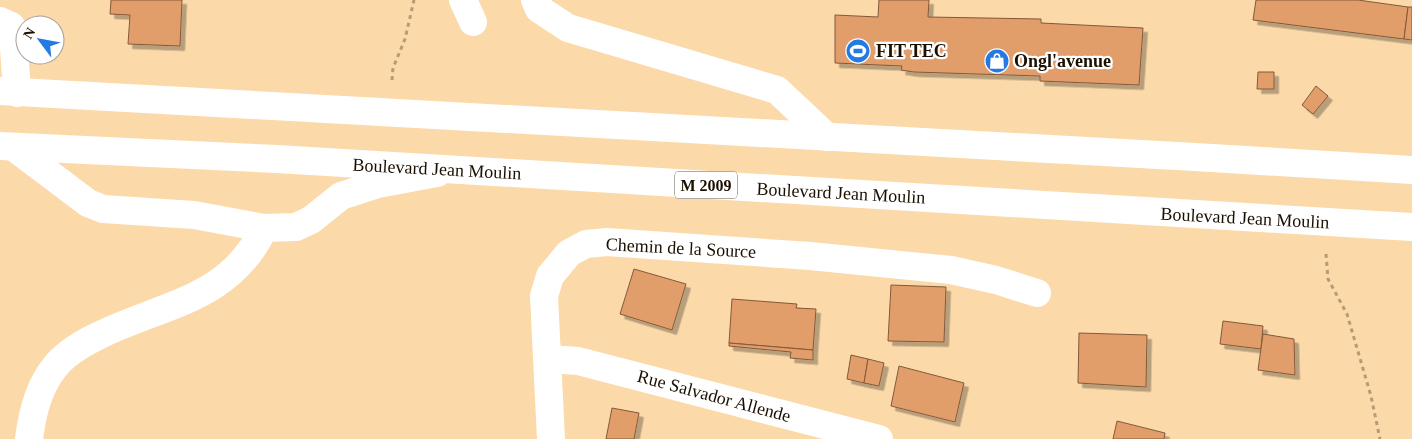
<svg xmlns="http://www.w3.org/2000/svg" width="1412" height="439" font-family="'Times New Roman',serif">
	<style>
		.building { fill: #e19d6b; stroke: #845939; filter: url(#shadow) }
		.lines { fill: none; stroke-linecap: round; stroke-linejoin: round }
		.path { stroke: #b79b75; stroke-width: 3; stroke-dasharray: 4 4; stroke-linecap: butt }
		.minor { stroke: #fff; stroke-width: 28 }
		.major { stroke: #fff; stroke-width: 28 }
		.labels { text-anchor: middle; stroke-width: 4.5; stroke-linejoin: round; paint-order: stroke }
		.shield { fill: #fff; stroke: #5f574c; stroke-width: 1 }
		.shield-label { font-size: 16px; font-weight: bold; fill: #1b0f00 }
		.poi-label { font-size: 18px; font-weight: bold; fill: #1b0f00; stroke: #fff; text-anchor: start }
		.street-label { font-size: 18px; fill: #1b0f00; stroke: #fff }
	</style>
	<defs>
		<filter id="shadow"><feDropShadow dx="4.5" dy="4.5" stdDeviation="0" flood-color="#0004"/></filter>
	</defs>
	<rect width="100%" height="100%" fill="#fbd9a9"/>
	<!-- building -->
	<g class="building">
		<polygon points="111,0 182,0 180,46 128,44 130,15 110,14"/>
		<polygon points="879,0 929,0 928,17 1041,19 1041,23 1143,28 1139,85 1040,81 1040,76 914,72 901,70 902,66 835,63 835,15 878,17"/>
		<polygon points="1256,0 1358,0 1408,7 1404,39 1253,20"/>
		<polygon points="1408,7 1412,7 1412,40 1404,39"/>
		<polygon points="1258,72 1274,72 1274,89 1257,89"/>
		<polygon points="1316,86 1328,96 1313,114 1302,105"/>
		<polygon points="634,269 686,284 672,330 620,314"/>
		<polygon points="891,285 946,287 944,342 888,341"/>
		<polygon points="732,299 797,304 796,308 816,309 813,350 729,343"/>
		<polygon points="1223,321 1263,326 1261,349 1220,344"/>
		<polygon points="1079,333 1147,335 1146,387 1078,383"/>
		<polygon points="1263,334 1294,339 1295,375 1258,370"/>
		<polygon points="729,343 813,350 813,360 790,358 791,352 729,346"/>
		<polygon points="851,355 868,359 864,383 847,379"/>
		<polygon points="868,359 884,363 879,386 864,383"/>
		<polygon points="899,366 964,383 955,422 891,406"/>
		<polygon points="612,408 639,413 634,439 606,439"/>
		<polygon points="1117,421 1165,433 1164,439 1113,439"/>
	</g>
	<g class="lines">
		<!-- path -->
		<g class="path">
			<polyline points="392,80 393,68 405,39 414,0"/>
			<polyline points="1326,254 1328,279 1347,314 1371,396 1380,439"/>
		</g>
		<!-- minor -->
		<g class="minor">
			<polyline points="463,0 473,22"/>
			<polyline points="535,0 539,9 568,28 777,90 827,137"/>
			<polyline points="0,21 11,26 13,32 17,93"/>
			<polyline points="15,148 88,203 103,209 194,215 264,228 296,227 311,220 341,196 378,184 437,173"/>
			<polyline points="548,359 578,361 879,439"/>
			<path d="M29 439C32 414 38 388 54 368 65 353 83 343 100 335 163 304 230 300 264 228"/>
			<polyline points="551,439 544,296 550,276 569,253 586,244 607,242 810,256 951,270 996,280 1037,293"/>
		</g>
		<!-- major -->
		<g class="major">
			<polyline points="0,91 1195,157 1412,170"/>
			<polyline points="0,146 277,159 1412,227"/>
		</g>
	</g>
	<!-- icons -->
	<defs>
		<symbol id="stadium-disc" viewBox="-11 -11 22 22"><circle r="9.5" fill="#237ae4" stroke="#fff"/><path d="M0-5a6.5 5 0 1 0 0 10a6.5 5 0 1 0 0-10ZM-3.5-1.8h7v3.6h-7Z" fill="#fff"/></symbol>
		<symbol id="shop-disc" viewBox="-11 -11 22 22"><circle r="9.5" fill="#237ae4" stroke="#fff"/><path d="M-5-2.5h2.3a2.7 3.5 0 0 1 5.4 0H5L5.5 6h-11ZM-1.5-2.5h3a1.5 2.3 0 0 0-3 0Z" fill="#fff"/></symbol>
	</defs>
	<g fill-rule="evenodd">
		<use href="#stadium-disc" x="844" y="37" width="28" height="28"/>
		<use href="#shop-disc" x="983" y="47" width="28" height="28"/>
	</g>
	<g class="labels">
		<!-- shield labels -->
		<rect class="shield" x="675" y="171.5" width="62" height="27" rx="4"/>
		<g class="shield-label">
			<text x="706" y="191">M 2009</text>
		</g>
		<!-- poi labels -->
		<g class="poi-label">
			<text x="876" y="57">FIT TEC</text>
			<text x="1014" y="67">Ongl'avenue</text>
		</g>
		<!-- street labels -->
		<g class="street-label">
			<text transform="translate(437 169) rotate(3)" y="6">Boulevard Jean Moulin</text>
			<text transform="translate(841 193) rotate(3)" y="6">Boulevard Jean Moulin</text>
			<text transform="translate(1245 218) rotate(3)" y="6">Boulevard Jean Moulin</text>
			<text transform="translate(681 248) rotate(3)" y="6">Chemin de la Source</text>
			<text transform="translate(714 396) rotate(15)" y="6">Rue Salvador Allende</text>
		</g>
	</g>
	<!-- north arrow -->
	<g transform="translate(40 40) rotate(302)"><circle r="24" fill="#ffffff" stroke="#a49f99"/>
	<path d="M0-4L9 19L0 12L-9 19Z" fill="#237ae4"/>
	<text y="-8" font-size="14" font-weight="bold" text-anchor="middle" fill="#1b0f00">N</text>
	</g>
</svg>
